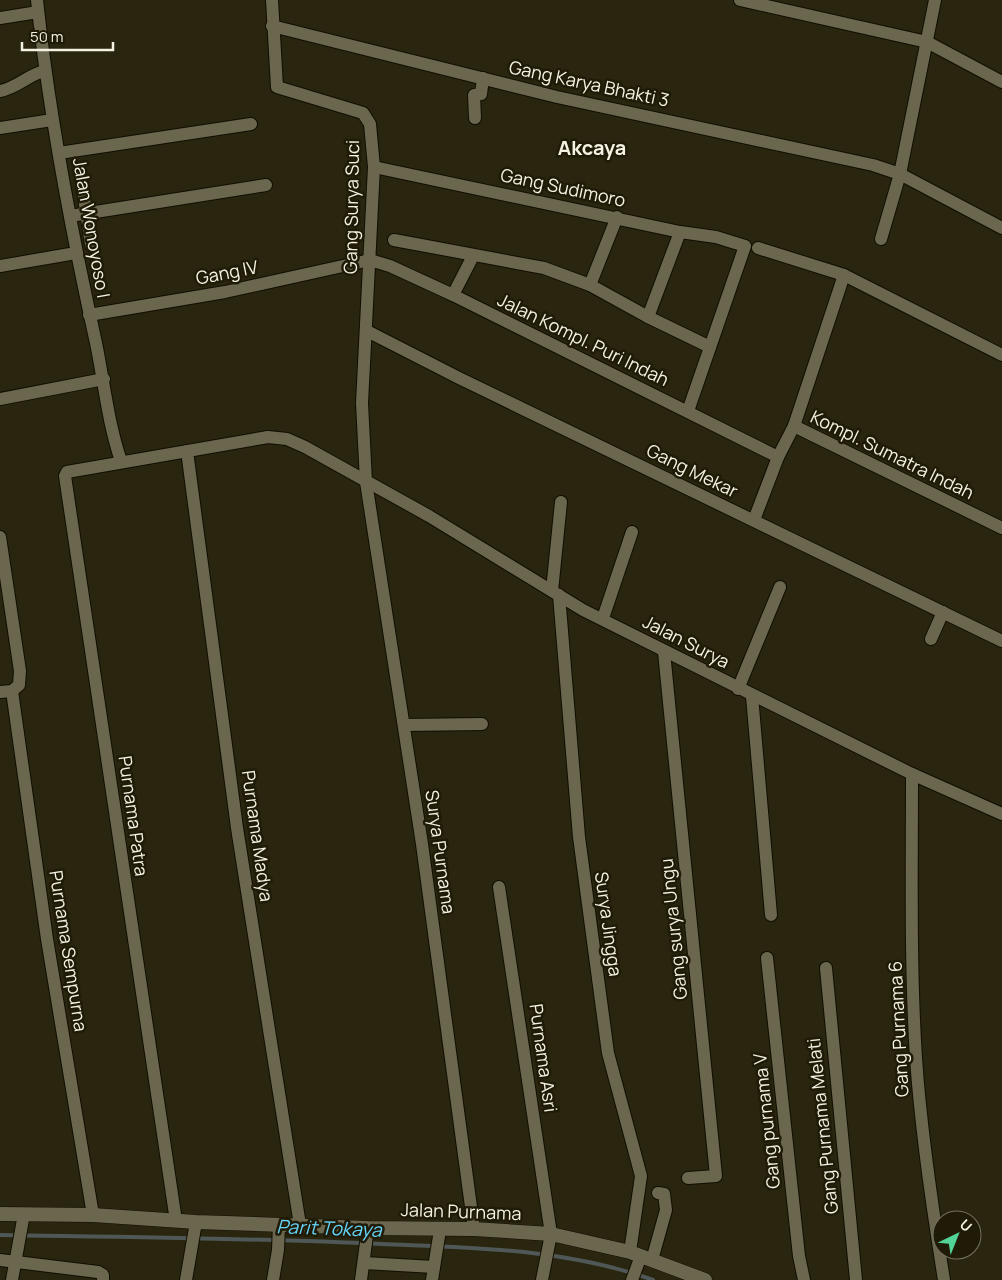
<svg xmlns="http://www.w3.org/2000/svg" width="1002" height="1280" font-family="Manrope,sans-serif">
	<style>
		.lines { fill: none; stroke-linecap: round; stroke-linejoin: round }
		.stream { stroke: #4f5857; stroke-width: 4 }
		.minor-casing { stroke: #120e00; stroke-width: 14 }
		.tertiary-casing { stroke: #120e00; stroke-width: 15 }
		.minor { stroke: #6b664e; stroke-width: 12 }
		.tertiary { stroke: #6b664e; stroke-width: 14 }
		.labels { text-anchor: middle; stroke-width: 5; stroke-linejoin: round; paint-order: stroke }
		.street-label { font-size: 18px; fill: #f5f2e4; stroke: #201b06 }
		.water-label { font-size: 19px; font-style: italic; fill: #65d2f7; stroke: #201b06 }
		.quarter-label { font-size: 20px; font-weight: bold; fill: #f5f2e4; stroke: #201b06 }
	</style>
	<rect width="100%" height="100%" fill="#29250f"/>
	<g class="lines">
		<!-- stream -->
		<path class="stream" d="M0 1235C127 1237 254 1238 381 1244 473 1248 566 1248 653 1280"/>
		<defs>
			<g id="minor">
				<path d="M37 0C49 115 71 230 96 343 104 382 108 423 121 461"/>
				<polyline points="272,0 277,87 363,113 370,124 374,167 362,403 366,482 422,844 474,1229"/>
				<polyline points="740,0 927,42 1002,82"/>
				<polyline points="0,18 38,12"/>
				<polyline points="272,26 557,97 873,165 900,174 1002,228"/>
				<path d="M0 91C17 88 28 75 44 71"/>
				<polyline points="475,118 474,95 481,94 483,78"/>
				<polyline points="0,128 52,120"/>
				<polyline points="59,153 251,124"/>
				<polyline points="374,167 680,232 716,237 745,246 688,411"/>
				<polyline points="82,184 91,245"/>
				<polyline points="70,216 266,185"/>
				<polyline points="881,239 900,174 935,0"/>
				<polyline points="394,240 544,268 590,285 648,317 710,347"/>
				<polyline points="758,248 844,275 1002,355"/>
				<polyline points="0,266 76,253"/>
				<polyline points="590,285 617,217"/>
				<polyline points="453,295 473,256"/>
				<polyline points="89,315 225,292 370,260 390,266 453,295 778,457"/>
				<polyline points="648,317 680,232"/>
				<polyline points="367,331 459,378 1002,641"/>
				<polyline points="0,399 104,379"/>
				<polyline points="794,426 1002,528"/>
				<polyline points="187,451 237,828 300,1225"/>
				<polyline points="754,520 778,457 794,426 844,275"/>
				<polyline points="0,537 20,671 19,685 12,691 0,692"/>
				<polyline points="552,591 561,502"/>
				<polyline points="559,595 579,837 608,1053 641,1176 630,1252"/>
				<polyline points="603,618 632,532"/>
				<polyline points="931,639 943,612"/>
				<polyline points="664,652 716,1176 688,1178"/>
				<polyline points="738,689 780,587"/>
				<polyline points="12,691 47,939 93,1215"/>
				<polyline points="752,696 771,915"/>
				<polyline points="404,725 482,724"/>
				<path d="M912 774C912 869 910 964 916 1058 921 1133 932 1206 944 1280"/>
				<polyline points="499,887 551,1234 542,1280"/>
				<polyline points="767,958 799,1256 804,1280"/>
				<polyline points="826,968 856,1280"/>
				<polyline points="176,1221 65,476 67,472 268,437 287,439 305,447 429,516 583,610 912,774 1002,814"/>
				<polyline points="0,1260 98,1272 103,1275 103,1280"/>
				<polyline points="652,1260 666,1210 664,1194 658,1193"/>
				<polyline points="364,1263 434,1267"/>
				<polyline points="12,1280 24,1214"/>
				<polyline points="186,1280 196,1222"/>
				<polyline points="273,1280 278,1250 279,1225"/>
				<polyline points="361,1280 368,1228"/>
				<polyline points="432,1280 440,1230"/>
				<polyline points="632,1280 641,1256"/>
			</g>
			<polyline id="tertiary" points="0,1214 93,1215 196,1222 368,1228 474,1229 551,1234 630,1252 705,1280"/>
		</defs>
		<!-- minor casing -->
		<use href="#minor" class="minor-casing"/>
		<!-- tertiary casing -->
		<use href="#tertiary" class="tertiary-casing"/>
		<!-- minor -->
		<use href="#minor" class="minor"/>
		<!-- tertiary -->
		<use href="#tertiary" class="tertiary"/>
	</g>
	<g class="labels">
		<!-- street labels -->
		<g class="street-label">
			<text transform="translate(589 84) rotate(12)" y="6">Gang Karya Bhakti 3</text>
			<text transform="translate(563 188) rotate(12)" y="6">Gang Sudimoro</text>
			<text transform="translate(352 207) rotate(-89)" y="6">Gang Surya Suci</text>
			<text transform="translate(91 228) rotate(80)" y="6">Jalan Wonoyoso I</text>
			<text transform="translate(227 273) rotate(-11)" y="6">Gang IV</text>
			<text transform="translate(583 340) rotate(26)" y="6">Jalan Kompl. Puri Indah</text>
			<text transform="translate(892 455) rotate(26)" y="6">Kompl. Sumatra Indah</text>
			<text transform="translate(692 471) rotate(26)" y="6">Gang Mekar</text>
			<text transform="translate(686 642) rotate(27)" y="6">Jalan Surya</text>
			<text transform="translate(133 816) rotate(82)" y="6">Purnama Patra</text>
			<text transform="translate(257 836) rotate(82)" y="6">Purnama Madya</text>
			<text transform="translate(440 852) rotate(82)" y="6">Surya Purnama</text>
			<text transform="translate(608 924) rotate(82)" y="6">Surya Jingga</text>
			<text transform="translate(674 929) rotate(-96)" y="6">Gang surya Ungu</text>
			<text transform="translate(68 951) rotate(81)" y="6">Purnama Sempurna</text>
			<text transform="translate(899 1029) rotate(-93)" y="6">Gang Purnama 6</text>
			<text transform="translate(543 1058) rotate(82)" y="6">Purnama Asri</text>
			<text transform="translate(767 1121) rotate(-96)" y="6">Gang purnama V</text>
			<text transform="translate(823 1126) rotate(-96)" y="6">Gang Purnama Melati</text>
			<text transform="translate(461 1212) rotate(2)" y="6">Jalan Purnama</text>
		</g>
		<!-- water labels -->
		<g class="water-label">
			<text transform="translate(329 1228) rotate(2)" y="7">Parit Tokaya</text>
		</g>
		<!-- quarter labels -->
		<g class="quarter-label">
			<text x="592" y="155">Akcaya</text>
		</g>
	</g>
	<!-- north arrow -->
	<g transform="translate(957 1235) rotate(43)"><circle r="24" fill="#201b06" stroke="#75715f"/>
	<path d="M0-4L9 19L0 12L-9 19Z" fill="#52d397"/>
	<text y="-8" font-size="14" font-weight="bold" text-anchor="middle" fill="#f5f2e4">U</text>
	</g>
	<!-- scale -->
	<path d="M22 42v8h91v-8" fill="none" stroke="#f5f2e4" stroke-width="2.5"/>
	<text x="30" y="42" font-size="15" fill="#f5f2e4" stroke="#201b06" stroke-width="4" paint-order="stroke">50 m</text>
</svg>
